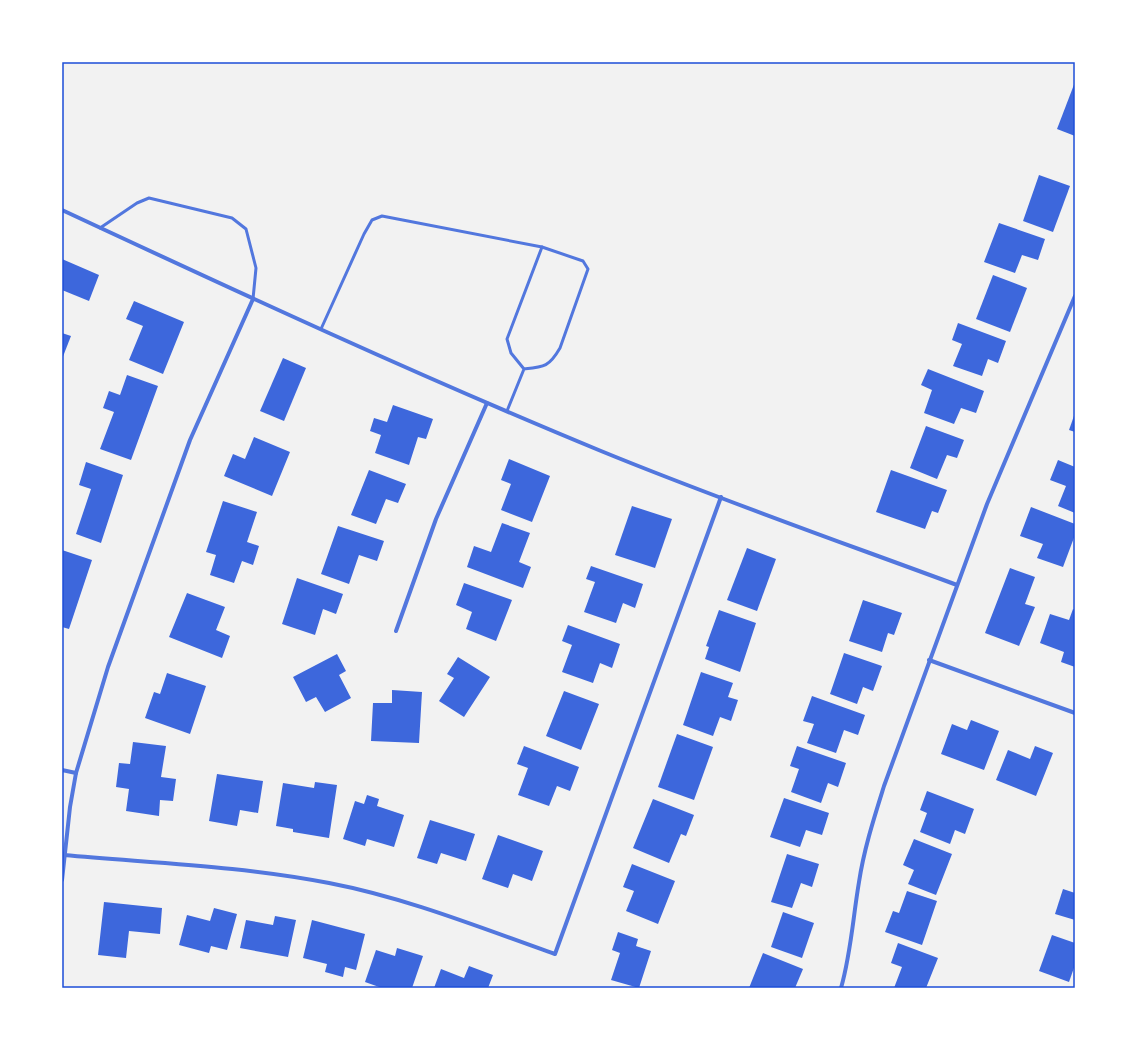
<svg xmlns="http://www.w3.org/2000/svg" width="1137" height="1050" font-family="'PT Sans',sans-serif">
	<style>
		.building { fill: #3d67dc }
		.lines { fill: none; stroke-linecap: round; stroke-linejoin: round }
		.service { stroke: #5277de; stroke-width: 3 }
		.minor { stroke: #5277de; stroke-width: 4 }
		.neatline { fill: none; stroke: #1d4ed8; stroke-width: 1.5 }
	</style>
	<rect width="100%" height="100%" fill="#f2f2f2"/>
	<!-- building -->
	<g class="building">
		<polygon points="1075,82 1075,136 1057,129"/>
		<polygon points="1039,175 1070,186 1053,232 1023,221"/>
		<polygon points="999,223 1045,239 1038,260 1022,255 1015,273 984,262"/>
		<polygon points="62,259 99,275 89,301 62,290"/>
		<polygon points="993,275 1027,288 1010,332 976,319"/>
		<polygon points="134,301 184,322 163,374 129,360 143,326 126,319"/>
		<polygon points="958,323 1006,341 998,363 988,359 982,376 953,366 962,344 952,340"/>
		<polygon points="62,333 71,336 62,359"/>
		<polygon points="283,358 306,368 284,421 260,411"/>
		<polygon points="928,369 984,391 976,413 961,408 954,424 924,413 932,390 921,385"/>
		<polygon points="127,375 158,386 131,460 100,449 114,412 103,408 109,391 120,395"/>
		<polygon points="393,405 433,419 426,439 418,437 409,465 375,453 381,435 370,431 374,418 387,422"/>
		<polygon points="1075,413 1075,432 1069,430"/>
		<polygon points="926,426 964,440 957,458 947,455 937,479 910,468"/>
		<polygon points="254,437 290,452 272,496 224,476 233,454 245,459"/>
		<polygon points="509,459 550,476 532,522 501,510 511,484 501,480"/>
		<polygon points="1058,460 1075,467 1075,513 1058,506 1066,486 1050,480"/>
		<polygon points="86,462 123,475 101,543 76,534 91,489 79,485"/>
		<polygon points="369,470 406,484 398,503 386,499 376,524 351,515"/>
		<polygon points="891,470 947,490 938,513 932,511 925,529 876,512"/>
		<polygon points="223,501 257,512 247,542 259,546 253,565 242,561 234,583 210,575 216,555 206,552"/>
		<polygon points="632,506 672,519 655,568 615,555"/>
		<polygon points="1031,507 1075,524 1075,535 1063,567 1037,558 1043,544 1020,536"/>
		<polygon points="502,523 530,533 519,562 531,567 523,588 467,567 474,546 491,552"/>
		<polygon points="338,526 384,541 377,561 359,555 349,584 321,574"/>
		<polygon points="747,548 776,559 757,611 727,600"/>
		<polygon points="62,550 92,560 69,629 62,627"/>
		<polygon points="591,566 643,584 635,608 623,603 616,623 584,612 595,582 586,579"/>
		<polygon points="1010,568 1035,577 1025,604 1035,607 1019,646 985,633"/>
		<polygon points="297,578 343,594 336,614 323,609 315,635 282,624"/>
		<polygon points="464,583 512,600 496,641 466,629 472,612 456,605"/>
		<polygon points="187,593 225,607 216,630 230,636 222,658 169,637"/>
		<polygon points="863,600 902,613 894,635 888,633 882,652 849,641"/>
		<polygon points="1073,609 1075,610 1075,667 1061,662 1064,652 1040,643 1050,614 1069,620"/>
		<polygon points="719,610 756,623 740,672 705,659 709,647 706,646"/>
		<polygon points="568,625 620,644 612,668 600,663 593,683 562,672 572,645 562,641"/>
		<polygon points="844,653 882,666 873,691 863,687 857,704 830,694"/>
		<polygon points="337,654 346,671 339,675 351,698 325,712 316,697 306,702 293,677"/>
		<polygon points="458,657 490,677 464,717 439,701 454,678 447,674"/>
		<polygon points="701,672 733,683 728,697 738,700 731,721 720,717 713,736 683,725"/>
		<polygon points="167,673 206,686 190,734 145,718 154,692 160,694"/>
		<polygon points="392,690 422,692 419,743 371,741 373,703 392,703"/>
		<polygon points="564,691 599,704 581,750 546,736"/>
		<polygon points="812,696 865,715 858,735 844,730 836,753 807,743 814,724 803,721"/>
		<polygon points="971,720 999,731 984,770 941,754 952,724 967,730"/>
		<polygon points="677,734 713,747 694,800 658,787"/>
		<polygon points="133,742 166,746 161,777 176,779 173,801 160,800 159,816 126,811 129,789 116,787 119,763 130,764"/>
		<polygon points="524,746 579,767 570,791 557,786 549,806 518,795 528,768 517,764"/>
		<polygon points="797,746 846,763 838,787 828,783 821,803 791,792 799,769 790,766"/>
		<polygon points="1035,746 1053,753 1036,796 996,780 1008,750 1030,759"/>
		<polygon points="217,774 263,781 258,813 240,810 237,826 209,821"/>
		<polygon points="315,782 337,785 329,838 293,832 293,829 276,826 283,783 314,788"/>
		<polygon points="927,791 974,809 965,834 955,830 950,844 920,832 927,813 920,810"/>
		<polygon points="367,795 379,799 377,806 404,815 394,847 367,839 365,846 343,839 355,801 364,804"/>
		<polygon points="784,798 829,813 822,835 806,830 800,847 770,837"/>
		<polygon points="653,799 694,815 686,836 681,834 669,863 633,848"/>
		<polygon points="430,820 475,834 466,861 441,853 437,864 417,858"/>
		<polygon points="498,835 543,851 532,881 513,874 508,888 482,879"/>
		<polygon points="914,839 952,854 936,895 908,884 914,870 903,865"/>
		<polygon points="787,854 819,864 812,887 801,883 792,908 771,902"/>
		<polygon points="632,864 675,881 658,924 626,911 634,891 623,887"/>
		<polygon points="1063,889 1075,893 1075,920 1055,914"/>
		<polygon points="907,891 937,901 922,945 885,932 893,911 899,913"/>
		<polygon points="104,902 162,908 160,934 129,931 126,958 98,955"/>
		<polygon points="214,908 237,914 227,950 211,946 209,953 179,945 187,915 210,921"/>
		<polygon points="783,912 814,923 802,958 771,947"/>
		<polygon points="275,916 296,920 288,957 240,948 246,920 273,925"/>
		<polygon points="312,920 365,934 356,970 345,967 343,977 325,972 327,964 303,958"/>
		<polygon points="618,932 638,939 636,946 651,951 639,988 611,980 620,953 612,950"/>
		<polygon points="1052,935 1075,943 1075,965 1069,982 1039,971"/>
		<polygon points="898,943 938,958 926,988 894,988 902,967 891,963"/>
		<polygon points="397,948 423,956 412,988 382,988 365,982 376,950 395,956"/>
		<polygon points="763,953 803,969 795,988 749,988"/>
		<polygon points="469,966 493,975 488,988 434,988 441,969 464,978"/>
	</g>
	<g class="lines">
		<!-- service -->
		<g class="service">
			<polyline points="100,228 137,203 149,198 232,218 246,229 256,268 253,299"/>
			<polyline points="321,329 364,234 372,220 382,216 542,247"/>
			<path d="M507 411 524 369C544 367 549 367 560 348L588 269 583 261 542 247 507 339 511 353 524 369"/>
		</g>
		<!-- minor -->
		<g class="minor">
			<path d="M62 210C240 293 419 376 601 451 718 499 838 541 957 585"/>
			<polyline points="396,631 436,519 487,403"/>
			<polyline points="929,660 1075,713"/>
			<polyline points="62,770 76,773"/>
			<path d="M64 855C152 863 242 866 329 883 407 898 481 928 555 954L721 497"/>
			<polyline points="62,880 70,807 76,773 108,667 190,440 253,299"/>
			<path d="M841 988C851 953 853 917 859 882 864 849 874 818 884 786L987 504 1075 296"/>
		</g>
	</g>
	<!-- border -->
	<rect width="1137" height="1050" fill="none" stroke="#ffffff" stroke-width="126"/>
	<rect x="63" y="63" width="1011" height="924" class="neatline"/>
</svg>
